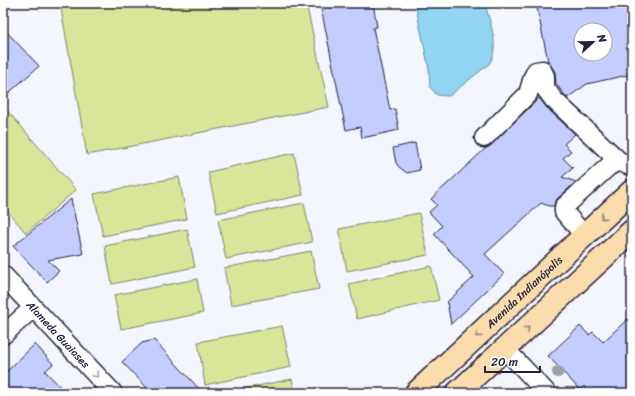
<svg xmlns="http://www.w3.org/2000/svg" width="635" height="396" font-family="Sriracha,sans-serif">
	<style>
		.green { fill: #d9e598; stroke: #7e846a }
		.water { fill: #91d5f3; stroke: #658da9 }
		.building { fill: #c3cdff; stroke: #22223b; fill-rule: evenodd }
		.lines { fill: none; stroke-linecap: round; stroke-linejoin: round }
		.minor-casing { stroke: #22223b; stroke-width: 21 }
		.major-casing { stroke: #22223b; stroke-width: 25 }
		.minor { stroke: #fff; stroke-width: 18 }
		.major { stroke: #fcdcac; stroke-width: 22 }
		.tree { fill: #9ea1a3 }
		.oneway { stroke: #8f7f74 }
		.oneway2 { stroke: #9c9ca7 }
		.labels { text-anchor: middle; stroke-width: 3; stroke-linejoin: round; paint-order: stroke }
		.street-label { font-size: 11px; fill: #22223b; stroke: #fff }
	</style>
	<rect width="100%" height="100%" fill="#f3f5ff"/>
	<filter id="ink" filterUnits="userSpaceOnUse"><feTurbulence type="fractalNoise" baseFrequency=".025" numOctaves="2"/><feDisplacementMap in="SourceGraphic" scale="8" xChannelSelector="R" yChannelSelector="G"/><feConvolveMatrix kernelMatrix="1 2 1 2 8 2 1 2 1" color-interpolation-filters="sRGB"/></filter>
	<g filter="url(#ink)">
		<!-- green -->
		<g class="green">
			<polygon points="60,3 306,3 329,107 87,155"/>
			<polygon points="5,108 76,190 26,233 3,206 3,109"/>
			<polygon points="294,153 303,195 217,213 208,172"/>
			<polygon points="179,177 187,219 103,236 94,194"/>
			<polygon points="304,203 312,242 226,259 218,220"/>
			<polygon points="419,213 428,255 347,271 339,229"/>
			<polygon points="187,229 195,267 112,284 105,246"/>
			<polygon points="311,251 319,289 231,305 224,268"/>
			<polygon points="431,266 439,300 357,319 349,284"/>
			<polygon points="197,279 203,313 121,329 114,295"/>
			<polygon points="282,326 291,367 205,385 198,342"/>
			<polygon points="292,379 295,393 223,393"/>
		</g>
		<!-- water -->
		<path class="water" d="M415 3H485C489 21 501 47 489 64L449 96 437 95 430 87 429 69Z"/>
		<!-- building -->
		<g class="building">
			<polygon points="320,3 373,3 377,27 373,28 390,110 395,109 399,130 362,138 360,127 346,130"/>
			<path d="M536 3H632V74L587 84 567 98 556 84 555 72 548 61ZM581 30H605V54H581Z"/>
			<polygon points="3,28 39,66 3,98"/>
			<polygon points="539,98 547,108 575,134 564,144 571,151 563,158 573,168 562,177 576,182 557,199 554,206 549,206 541,203 485,254 504,274 451,324 447,302 474,277 434,234 442,226 429,212 437,205 431,199 486,148 491,145"/>
			<polygon points="415,143 420,170 407,173 399,167 396,163 393,148"/>
			<polygon points="71,199 83,254 48,260 59,271 47,282 13,246"/>
			<polygon points="632,315 632,393 590,393 584,386 580,390 548,356 580,326 589,335 593,332 603,342"/>
			<polygon points="154,340 203,393 152,393 122,362 142,343"/>
			<polygon points="35,344 53,364 45,371 66,393 3,393 3,375"/>
		</g>
		<g class="lines">
			<defs>
				<g id="minor">
					<polyline points="484,138 528,94 533,77 536,71 542,70 545,76 545,88 554,100 619,161"/>
					<polyline points="584,235 564,212 564,207 609,166 619,161 632,167"/>
					<path id="s1" d="M3 275 113 393"/>
					<polyline points="3,335 33,308"/>
					<polyline points="505,349 547,393"/>
				</g>
				<g id="major">
					<path id="s2" d="M416 393 632 191"/>
					<polyline points="457,393 632,231"/>
				</g>
			</defs>
			<!-- minor casing -->
			<use href="#minor" class="minor-casing"/>
			<!-- major casing -->
			<use href="#major" class="major-casing"/>
			<!-- minor -->
			<use href="#minor" class="minor"/>
			<!-- major -->
			<use href="#major" class="major"/>
		</g>
		<!-- trees -->
		<circle class="tree" cx="558" cy="372" r="6"/>
		<!-- one-way arrows -->
		<defs><path id="oneway-chevron" d="M-2-3.5L2.5 0L-2 3.5" fill="none" stroke-width="1.6" stroke-linecap="round" stroke-linejoin="round"/></defs>
		<g class="oneway">
			<use href="#oneway-chevron" transform="translate(603 217) rotate(138)"/>
			<use href="#oneway-chevron" transform="translate(527 329) rotate(-43)"/>
			<use href="#oneway-chevron" transform="translate(478 335) rotate(137)"/>
		</g>
		<use class="oneway2" href="#oneway-chevron" transform="translate(96 375) rotate(47)"/>
	</g>
	<g class="labels">
		<!-- street labels -->
		<g class="street-label">
			<text dy="4" stroke="none"><textPath href="#s2" startOffset="148">Avenida Indianópolis</textPath></text>
			<text dy="4" stroke="none"><textPath href="#s1" startOffset="81">Alameda Guaiases</textPath></text>
		</g>
	</g>
	<!-- margin -->
	<rect width="635" height="396" fill="none" stroke="#fff" stroke-width="16"/>
	<rect x="8" y="8" width="619" height="380" fill="none" stroke="#22223b" stroke-width="1.5" filter="url(#ink)"/>
	<!-- north arrow -->
	<g transform="translate(593 42) rotate(68)"><circle r="19" fill="#ffffff" stroke="#a7a7b1"/>
	<path d="M0-3L7 15L0 10L-7 15Z" fill="#22223b"/>
	<text y="-6" font-size="11" font-weight="bold" text-anchor="middle" fill="#22223b">N</text>
	</g>
	<!-- scale -->
	<path d="M485 366v6h55v-6" fill="none" stroke="#22223b" stroke-width="2"/>
	<text x="491" y="366" font-size="12" fill="#22223b" stroke="#ffffff" stroke-width="3" paint-order="stroke">20 m</text>
</svg>
